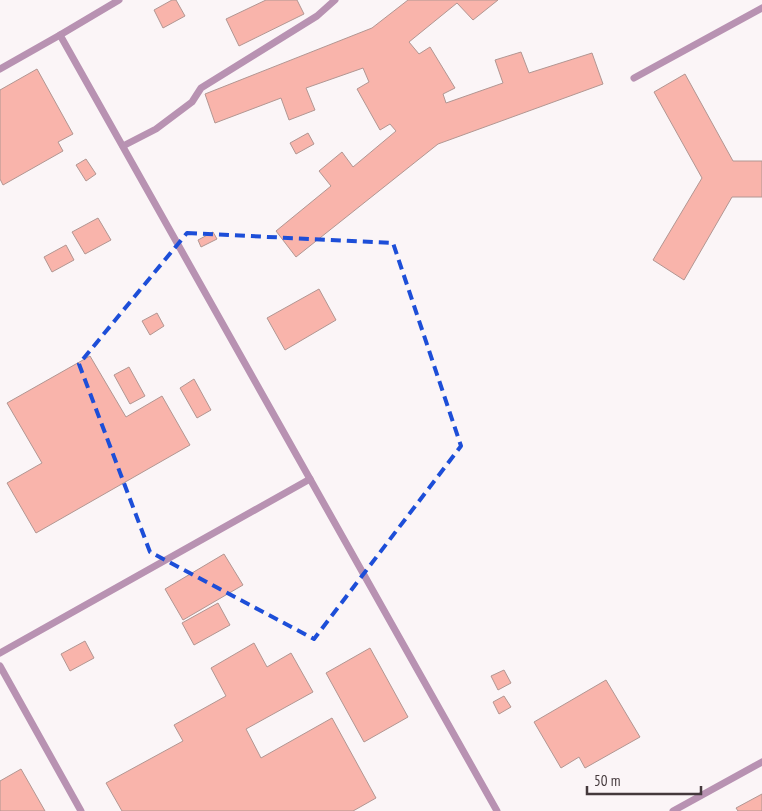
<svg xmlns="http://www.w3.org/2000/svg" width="762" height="811" font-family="'PT Sans Narrow',sans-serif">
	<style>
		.building { fill: #f9b4ab; stroke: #b29692 }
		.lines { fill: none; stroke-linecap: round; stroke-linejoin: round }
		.lane { stroke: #b892b2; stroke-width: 7 }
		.marked { fill: none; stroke: #1d4ed8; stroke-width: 4; stroke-dasharray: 10 6; stroke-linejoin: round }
	</style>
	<rect width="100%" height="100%" fill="#fbf5f7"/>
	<!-- building -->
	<g class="building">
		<polygon points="172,0 176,0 185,16 163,28 154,10"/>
		<polygon points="266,0 297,0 304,14 239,46 226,19"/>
		<polygon points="408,0 498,0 473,20 457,3 409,42 419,54 430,47 455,88 443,94 446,103 503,83 495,60 521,52 529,73 592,53 603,84 438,144 296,257 276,231 331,186 319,171 342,152 353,167 396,131 390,124 380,130 357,89 369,82 363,68 306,88 315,110 289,120 281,98 215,123 205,94 372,28"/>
		<polygon points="37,69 73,134 58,142 63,151 3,185 0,179 0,90"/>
		<polygon points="685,74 733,161 762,161 762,197 732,197 684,280 653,260 702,178 654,92"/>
		<polygon points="308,133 314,144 296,154 290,143"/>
		<polygon points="86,159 96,174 86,181 76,165"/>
		<polygon points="98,218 111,240 85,254 72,232"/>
		<polygon points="213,232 217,239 201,247 198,240"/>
		<polygon points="66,245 74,260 52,272 44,257"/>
		<polygon points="319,289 336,320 285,350 267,318"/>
		<polygon points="157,313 164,326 150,335 142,321"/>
		<polygon points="90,356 126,417 162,396 190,445 36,533 7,483 42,463 7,403"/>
		<polygon points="129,367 145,396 130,404 114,375"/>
		<polygon points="194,379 211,410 197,418 180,388"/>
		<polygon points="224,554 243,585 183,620 165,589"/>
		<polygon points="218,603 230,625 194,645 182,623"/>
		<polygon points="85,641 94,658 70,671 61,654"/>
		<polygon points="254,643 267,667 291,653 313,692 246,729 261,758 332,718 376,798 353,811 122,811 106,783 183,741 174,725 226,696 211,668"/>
		<polygon points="370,648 408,717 364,742 326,673"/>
		<polygon points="504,670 511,683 498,690 491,676"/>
		<polygon points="606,680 640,737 585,768 579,757 561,768 534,722"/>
		<polygon points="504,696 511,707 499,714 493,702"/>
		<polygon points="21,769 45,811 0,811 0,781"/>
		<polygon points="762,794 762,811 738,811 736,808"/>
	</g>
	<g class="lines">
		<!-- lane -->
		<g class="lane">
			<polyline points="60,35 119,0"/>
			<polyline points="0,69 60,35 310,479 0,653"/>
			<polyline points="634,78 762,8"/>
			<polyline points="123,146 156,129 192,102 201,88 317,16 335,0"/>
			<polyline points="310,479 497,811"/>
			<polyline points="0,666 81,811"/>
			<polyline points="673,811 762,762"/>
		</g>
	</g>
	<!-- marked area -->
	<path class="marked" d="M187 233 393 243 461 446 314 639 150 552 79 364Z"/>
	<!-- scale -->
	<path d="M587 786v8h114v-8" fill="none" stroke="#44393c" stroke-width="2.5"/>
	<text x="594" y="786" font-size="15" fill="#44393c" stroke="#fbf5f7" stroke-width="4" paint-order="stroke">50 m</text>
</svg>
